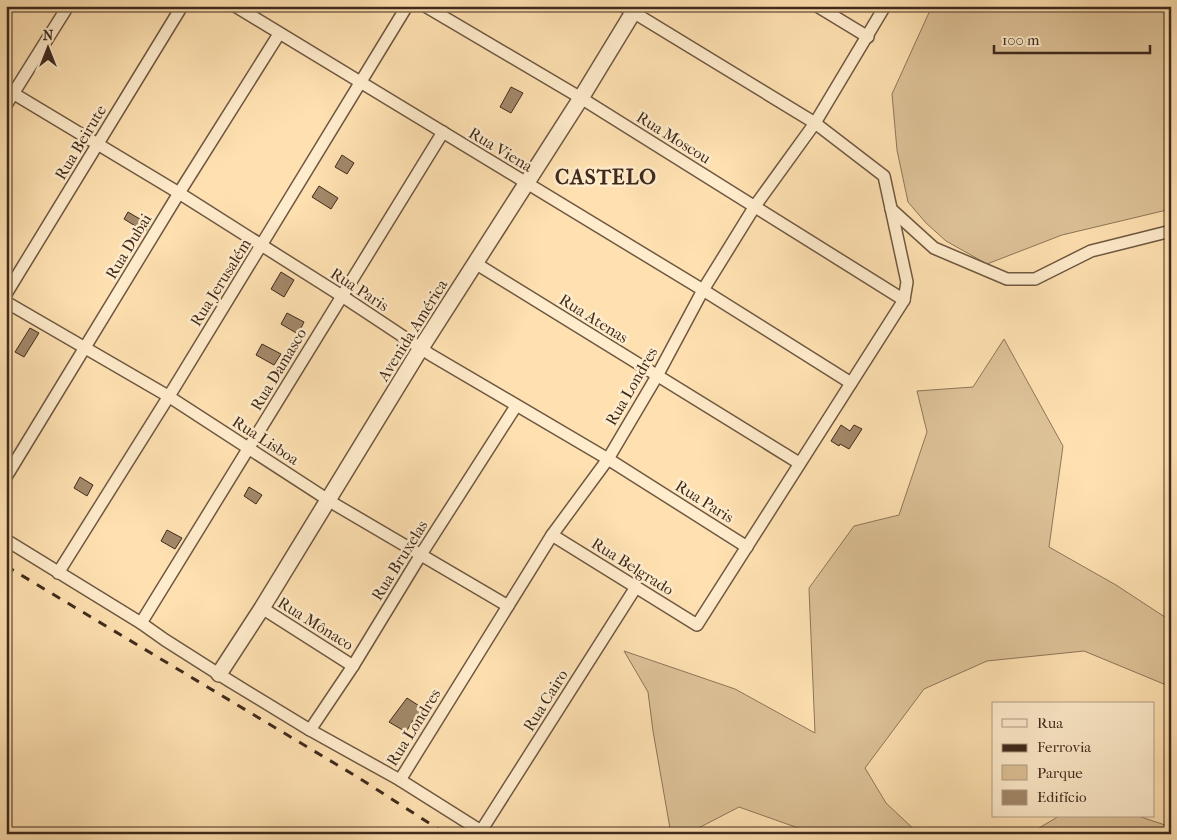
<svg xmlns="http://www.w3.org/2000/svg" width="1177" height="840" font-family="'IM FELL French Canon',serif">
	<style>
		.green { fill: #dec298; stroke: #8e765a }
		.building { fill: #a3896a; stroke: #3f2a1d }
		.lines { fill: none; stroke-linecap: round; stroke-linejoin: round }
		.minor-casing { stroke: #6f5842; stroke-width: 14 }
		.tertiary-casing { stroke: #6f5842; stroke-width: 18 }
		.minor { stroke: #ffeccc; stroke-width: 11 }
		.tertiary { stroke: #ffeccc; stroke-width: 15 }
		.rail { stroke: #3f2a1d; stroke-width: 3; stroke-dasharray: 9 9; stroke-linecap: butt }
		.labels { text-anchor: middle; stroke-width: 5; stroke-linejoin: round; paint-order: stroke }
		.street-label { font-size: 16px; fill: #3f2a1d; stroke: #ffeccc }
		.district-label { font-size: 21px; font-weight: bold; letter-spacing: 1px; fill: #3f2a1d; stroke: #ffeccc }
	</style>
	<rect width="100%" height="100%" fill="#ffe1b1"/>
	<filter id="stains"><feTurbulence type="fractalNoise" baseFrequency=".004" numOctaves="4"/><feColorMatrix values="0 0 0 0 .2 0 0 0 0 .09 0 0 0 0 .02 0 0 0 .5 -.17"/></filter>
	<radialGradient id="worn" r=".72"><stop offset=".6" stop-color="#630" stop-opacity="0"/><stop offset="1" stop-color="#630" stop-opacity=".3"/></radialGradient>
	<!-- green -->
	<g class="green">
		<polygon points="932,6 1171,6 1171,209 1062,235 987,264 946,241 926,223 908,202 897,150 892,94"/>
		<polygon points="1004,339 1063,446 1049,547 1116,585 1171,621 1171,687 1084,651 987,661 924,689 865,768 886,803 919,834 815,834 739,807 687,834 671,834 653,731 648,692 624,651 735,689 815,733 809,588 854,526 899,515 927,432 917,391 973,387"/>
		<polygon points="1059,816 1138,816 1171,827 1171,834 1029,834"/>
	</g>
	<!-- building -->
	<g class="building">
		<polygon points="511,87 523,93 511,113 500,107"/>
		<polygon points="342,155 354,163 347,174 335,167"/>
		<polygon points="319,186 338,198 331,209 312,197"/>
		<polygon points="128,212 150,225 145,232 124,219"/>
		<polygon points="281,272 294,280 284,297 271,289"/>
		<polygon points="287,313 304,322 298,334 281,324"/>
		<polygon points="30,328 39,333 24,357 15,352"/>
		<polygon points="262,344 281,354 274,365 256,355"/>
		<polygon points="841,425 850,431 854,425 862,429 849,449 840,444 839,446 831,441"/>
		<polygon points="80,477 93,485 87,496 74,488"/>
		<polygon points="249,487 262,495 256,504 244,496"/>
		<polygon points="167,530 182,538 175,549 161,541"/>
		<polygon points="407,698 424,709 417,719 415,717 406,732 389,722"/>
	</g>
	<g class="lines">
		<defs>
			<g id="minor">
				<polyline points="235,6 703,290 851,383"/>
				<polyline points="425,6 581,98 904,300"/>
				<polyline points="817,6 868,37"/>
				<polyline points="6,89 179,193 342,296 431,355 608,459 747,547"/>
				<polyline points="6,105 68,6"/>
				<polyline points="891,209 934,248 1007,279 1035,279 1091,251 1171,231"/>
				<polyline points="475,263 799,463"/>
				<polyline points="6,294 182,6"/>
				<polyline points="6,302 168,396 336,505 508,606"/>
				<polyline points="6,477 179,193 279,34"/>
				<polyline points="552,535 697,625 904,300 907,282 884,176 815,123 623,6"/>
				<polyline points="6,540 141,623 165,640 228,680 310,730 400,780 481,831 484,834"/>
				<polyline points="58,573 174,388 407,6"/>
				<polyline points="262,608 353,666"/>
				<polyline points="141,623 443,132"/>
				<polyline points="310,730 353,666 420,556 516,406"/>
				<polyline points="400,780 552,535 608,459 657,376 703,290 755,206 815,123 885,6"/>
				<polyline points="481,831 636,587"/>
			</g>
			<polyline id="tertiary" points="219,674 262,608 421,348 581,98 637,6"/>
		</defs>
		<!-- minor casing -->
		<use href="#minor" class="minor-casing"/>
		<!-- tertiary casing -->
		<use href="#tertiary" class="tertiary-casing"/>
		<!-- minor -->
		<use href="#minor" class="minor"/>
		<!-- tertiary -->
		<use href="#tertiary" class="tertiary"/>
		<!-- rail -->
		<polyline class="rail" points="6,566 359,778 446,834"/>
	</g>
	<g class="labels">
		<!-- street labels -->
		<g class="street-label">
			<text transform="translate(674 137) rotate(32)" y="6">Rua Moscou</text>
			<text transform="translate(80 142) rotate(-59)" y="6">Rua Beirute</text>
			<text transform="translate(501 149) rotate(31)" y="6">Rua Viena</text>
			<text transform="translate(128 246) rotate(-59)" y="6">Rua Dubai</text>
			<text transform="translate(220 282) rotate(-58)" y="6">Rua Jerusalém</text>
			<text transform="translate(360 289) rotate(33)" y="6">Rua Paris</text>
			<text transform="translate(594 318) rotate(32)" y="6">Rua Atenas</text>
			<text transform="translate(412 330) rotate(-58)" y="6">Avenida América</text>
			<text transform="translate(278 369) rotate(-59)" y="6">Rua Damasco</text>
			<text transform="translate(631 386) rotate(-60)" y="6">Rua Londres</text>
			<text transform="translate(266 440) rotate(33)" y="6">Rua Lisboa</text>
			<text transform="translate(705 501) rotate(32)" y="6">Rua Paris</text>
			<text transform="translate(399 560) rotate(-58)" y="6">Rua Bruxelas</text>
			<text transform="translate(633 566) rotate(32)" y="6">Rua Belgrado</text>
			<text transform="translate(316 623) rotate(32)" y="6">Rua Mônaco</text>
			<text transform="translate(545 700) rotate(-58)" y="6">Rua Cairo</text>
			<text transform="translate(413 727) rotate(-58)" y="6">Rua Londres</text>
		</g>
		<!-- district labels -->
		<g class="district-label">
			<text x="606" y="184">CASTELO</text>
		</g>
	</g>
	<!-- margin -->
	<rect width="1177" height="840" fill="none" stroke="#ffe1b1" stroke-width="25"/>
	<rect x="8" y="8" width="1162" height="825" fill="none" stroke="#3f2a1d" stroke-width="2.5"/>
	<rect x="12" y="12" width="1152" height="815" fill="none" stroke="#3f2a1d"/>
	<!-- legend -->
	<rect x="992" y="702" width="162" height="115" fill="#ffeccc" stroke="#b29e86"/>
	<rect x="1002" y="719" width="25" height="8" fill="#ffeccc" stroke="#b29e86"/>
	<text x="1037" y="728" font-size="15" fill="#3f2a1d">Rua</text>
	<rect x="1002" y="744" width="25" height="8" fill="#3f2a1d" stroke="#b29e86"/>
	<text x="1037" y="752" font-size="15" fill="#3f2a1d">Ferrovia</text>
	<rect x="1002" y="765" width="25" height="15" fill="#dec298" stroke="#b29e86"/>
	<text x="1037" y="778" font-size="15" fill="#3f2a1d">Parque</text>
	<rect x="1002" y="790" width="25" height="15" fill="#a3896a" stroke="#b29e86"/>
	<text x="1037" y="802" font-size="15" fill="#3f2a1d">Edifício</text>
	<!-- north arrow -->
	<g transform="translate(48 48)" stroke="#ffeccc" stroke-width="4" paint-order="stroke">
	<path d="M0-4L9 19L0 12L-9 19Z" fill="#3f2a1d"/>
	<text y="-8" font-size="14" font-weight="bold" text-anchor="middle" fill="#3f2a1d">N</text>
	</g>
	<!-- scale -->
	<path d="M994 45v8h156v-8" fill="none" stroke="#3f2a1d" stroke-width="2.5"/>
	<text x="1002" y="45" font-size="15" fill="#3f2a1d" stroke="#ffeccc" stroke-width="4" paint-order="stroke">100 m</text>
	<rect width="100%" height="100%" filter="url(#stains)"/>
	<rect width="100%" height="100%" fill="url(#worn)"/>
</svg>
